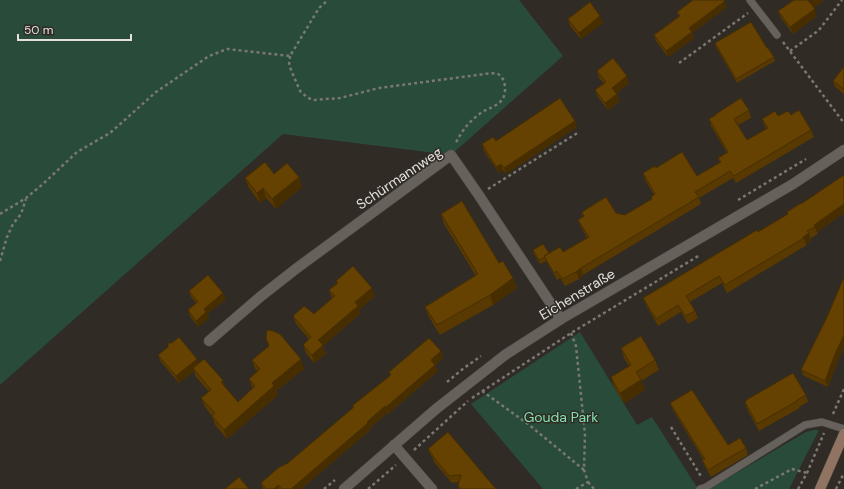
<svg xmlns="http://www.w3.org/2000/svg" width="844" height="489" font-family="'DM Sans',sans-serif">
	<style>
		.green { fill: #284c39 }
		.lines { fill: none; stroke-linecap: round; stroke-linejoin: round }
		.service-casing { stroke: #4d4944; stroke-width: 8 }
		.minor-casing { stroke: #4d4944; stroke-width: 11 }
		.secondary-casing { stroke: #4d4944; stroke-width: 11 }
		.path { stroke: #7b7771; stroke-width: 2.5; stroke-dasharray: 3 3; stroke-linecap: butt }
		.service { stroke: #66615a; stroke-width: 7 }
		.minor { stroke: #66615a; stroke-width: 10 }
		.secondary { stroke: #917361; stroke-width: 10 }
		.wall { fill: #573901 }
		.shaded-wall { fill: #472e01 }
		.building { fill: #654201; stroke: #472e01 }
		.labels { text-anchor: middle; stroke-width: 3; stroke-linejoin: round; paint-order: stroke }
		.street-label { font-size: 14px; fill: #e4e1dd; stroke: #302b25 }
		.park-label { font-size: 14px; fill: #82e1af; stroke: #302b25 }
	</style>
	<rect width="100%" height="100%" fill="#302b25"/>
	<!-- green -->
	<g class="green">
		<polygon points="0,0 519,0 563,56 451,155 283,134 0,385"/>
		<polygon points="580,332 637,425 652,417 698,489 543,489 471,404"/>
		<polygon points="814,430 819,430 789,489 709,489 806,432"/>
	</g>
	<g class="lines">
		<defs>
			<g id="service">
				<polyline points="750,0 777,35"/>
				<polyline points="700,489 706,487 805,425 822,422 844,429"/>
			</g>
			<g id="minor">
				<polyline points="209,341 260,297 297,268 451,155 478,194 561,319"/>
				<polyline points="394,445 432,489"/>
				<polyline points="344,489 436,409 505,355 561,319 793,184 844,150"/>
			</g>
			<polyline id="secondary" points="820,489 844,434"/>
		</defs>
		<!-- service casing -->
		<use href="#service" class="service-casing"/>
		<!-- minor casing -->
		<use href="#minor" class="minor-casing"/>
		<!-- secondary casing -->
		<use href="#secondary" class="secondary-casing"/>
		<!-- path -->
		<g class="path">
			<polyline points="783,42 844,123"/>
			<polyline points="790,51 819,30 842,0"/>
			<path d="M290 56 289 65 300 91 308 98 314 100 340 98 379 88 485 74C489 73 494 73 498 74 506 78 507 93 502 100 497 106 490 108 484 111 471 119 461 131 455 145"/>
			<polyline points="679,63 748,13"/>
			<polyline points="488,189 579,132"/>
			<polyline points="738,200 806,159"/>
			<polyline points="0,214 26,198 43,184 77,152 110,133 156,92 209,56 227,49 290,56 319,8 328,0"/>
			<polyline points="0,261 7,237 13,224 21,214 26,199"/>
			<polyline points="571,333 576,346 577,356 585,434 584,470 588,482 576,489"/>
			<polyline points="447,382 464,368 481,356"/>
			<polyline points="482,391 528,424 584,470"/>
			<polyline points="472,398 571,333 700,255"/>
			<polyline points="833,414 844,389"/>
			<polyline points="671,427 702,478"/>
			<polyline points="414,450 468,401"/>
			<polyline points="588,482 594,489"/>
			<polyline points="324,489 335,480"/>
			<polyline points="368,489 396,465"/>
			<polyline points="755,489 792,469 807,473"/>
			<polyline points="798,489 807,473 824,433"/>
			<polyline points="836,489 844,473"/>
		</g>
		<!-- service -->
		<use href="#service" class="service"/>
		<!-- minor -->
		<use href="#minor" class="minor"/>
		<!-- secondary -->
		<use href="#secondary" class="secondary"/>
	</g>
	<!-- wall -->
	<g class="wall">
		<polygon points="824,0 813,8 817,16 793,34 781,18 778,11"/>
		<polygon points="727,7 692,33 694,38 668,57 656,41 654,35 679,16 677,12"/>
		<polygon points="568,19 603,23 581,39 570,26"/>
		<polygon points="715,43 767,48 774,57 775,61 737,83 716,47"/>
		<polygon points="844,67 844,94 835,87 833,81"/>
		<polygon points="597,71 629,83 617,93 620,101 608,110 598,97 595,90 604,83 599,78"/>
		<polygon points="749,110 751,118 738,125 747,140 766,129 762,119 791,115 811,130 814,137 736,183 733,178 699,198 701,204 583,275 579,279 565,286 560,278 557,280 546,261 540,264 534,254 533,250 549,253 563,252 587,238 581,227 578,220 583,217 582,212 616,213 625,215 652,199 651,197 654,195 645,180 643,173 656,168 697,176 720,162 718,158 727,153 711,126 709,119"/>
		<polygon points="575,121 577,127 506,174 503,170 499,173 484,151 482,144"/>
		<polygon points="274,174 299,177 302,187 276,209 266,198 260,203 249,188 245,178"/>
		<polygon points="844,175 844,213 817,232 818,234 811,238 811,241 806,244 807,245 727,293 722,283 690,302 695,311 698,318 688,324 681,312 658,326 646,305 643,298 788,214 787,212 801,204"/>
		<polygon points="441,214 499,263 513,278 517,288 493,305 440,335 429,317 425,307 476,276 444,224"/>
		<polygon points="844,277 844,347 838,361 828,387 804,376 801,370 828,315"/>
		<polygon points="336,281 375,296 359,310 360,314 323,346 326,354 314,363 306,353 303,345 309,339 296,324 293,316 314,314 332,298 329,290 337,283"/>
		<polygon points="189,291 226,299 207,314 209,318 198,327 190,316 188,310 196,303 191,297"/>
		<polygon points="621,348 655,360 659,370 641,381 645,390 624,403 614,387 611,377 629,366 624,358"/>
		<polygon points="158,355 199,363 223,380 225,387 238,402 253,389 249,379 258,371 255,369 252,360 304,369 276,391 278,395 227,439 215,425 212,416 205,407 201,398 209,392 196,377 194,371 179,383 161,362"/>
		<polygon points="443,358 435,365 438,371 388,414 387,413 370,428 370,430 301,489 263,489 261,483 288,463 353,408 352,406 390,376 389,372"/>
		<polygon points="806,395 808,402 799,407 800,408 759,431 747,409 745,402"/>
		<polygon points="670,403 728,445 746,448 748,455 711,477 705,467 702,460 703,459 673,410"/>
		<polygon points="428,449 496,489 459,489 458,486 459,482 452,483 434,462 433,458 431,456"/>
	</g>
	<!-- shaded-wall -->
	<g class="shaded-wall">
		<polygon points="812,0 824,0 812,9 809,2"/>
		<polygon points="725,1 727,7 692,33 694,38 668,57 666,51 689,28"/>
		<polygon points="815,9 817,16 793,34 790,27"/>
		<polygon points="600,16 603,23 581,39 579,33"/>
		<polygon points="627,76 629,83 615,94 612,88"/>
		<polygon points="617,94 620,101 608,110 605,103"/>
		<polygon points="575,121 577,127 506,174 504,168"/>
		<polygon points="501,164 503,170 499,173 496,167"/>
		<polygon points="299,177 302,187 276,209 272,199"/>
		<polygon points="263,188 266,198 260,203 257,193"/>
		<polygon points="844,204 844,213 817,232 814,225"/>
		<polygon points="809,233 811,241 806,244 803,237"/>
		<polygon points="581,268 583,275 579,279 576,272"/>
		<polygon points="513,278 517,288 493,305 490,295"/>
		<polygon points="372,288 375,296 359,310 360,314 323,346 326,354 314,363 312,355 318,340 355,302"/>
		<polygon points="223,293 226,299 207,314 209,318 198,327 196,321 204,309"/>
		<polygon points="844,335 844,347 838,361 828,387 825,381 835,354"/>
		<polygon points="441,351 443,358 433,366 431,360"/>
		<polygon points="197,359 200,366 193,368 194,371 179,383 176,376"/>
		<polygon points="301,359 304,369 276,391 278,395 227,439 224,430 272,383"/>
		<polygon points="435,365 438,371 388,414 386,407"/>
		<polygon points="223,380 226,389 221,382"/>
		<polygon points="641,380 645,390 624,403 620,393"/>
		<polygon points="385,406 387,413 370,428 370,430 301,489 291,489"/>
		<polygon points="278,485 279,489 274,489"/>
	</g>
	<!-- building -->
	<g class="building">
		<polygon points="693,0 724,0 725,1 689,28 692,32 666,51 654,35 680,16 677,12"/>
		<polygon points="794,0 808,0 815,9 790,27 778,11"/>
		<polygon points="590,2 600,16 579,33 568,19"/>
		<polygon points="751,22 767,48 768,48 774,57 736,79 715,43"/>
		<polygon points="613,58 627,76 612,88 617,94 605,103 595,90 606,82 597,71"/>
		<polygon points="844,67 844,89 833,81"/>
		<polygon points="560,98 575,121 504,168 501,164 496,167 482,144 493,137 496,141"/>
		<polygon points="741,98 749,110 734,119 747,140 768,128 762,119 775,111 778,116 788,111 791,115 799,110 811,130 734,176 730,171 695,192 699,197 581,268 576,272 562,279 557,271 554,273 544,256 560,247 563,252 589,237 578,220 584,216 582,212 606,197 616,213 625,215 652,199 651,197 655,194 643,173 655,166 656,168 682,152 697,176 721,162 718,158 728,152 709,119 716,115 716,114"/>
		<polygon points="265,162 274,174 287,163 299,177 272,199 263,188 257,193 245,178"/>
		<polygon points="844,175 844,204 814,225 815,227 807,231 809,233 803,237 804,238 725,285 719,276 686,296 695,311 685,316 678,305 656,319 643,298 757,230 758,232 788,214 787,212 801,203 801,204"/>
		<polygon points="462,201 499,263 503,261 513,278 490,295 437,325 425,307 478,274 441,214"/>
		<polygon points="543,244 549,253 544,256 545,257 539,260 533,250"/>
		<polygon points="353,266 372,288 355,302 358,306 318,340 323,345 312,355 303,345 311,337 293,316 304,306 314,314 335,296 329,290 338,283 336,281"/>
		<polygon points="208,275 223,293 204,309 206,312 196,321 188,310 198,302 189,291"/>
		<polygon points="844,277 844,335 835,354 825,381 801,370 828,315"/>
		<polygon points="267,330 273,331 280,334 301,359 272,383 274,386 224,430 212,416 215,413 201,398 211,390 193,368 204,359 223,380 221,382 238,402 255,386 249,379 260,369 252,360 269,346 266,338"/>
		<polygon points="641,336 655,360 636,372 641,380 620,393 611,377 631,365 621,348"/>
		<polygon points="179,337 197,359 176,376 158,355 168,347 168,343 172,343"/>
		<polygon points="429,338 441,351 431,360 435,365 386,407 385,406 367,422 368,423 291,489 282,489 278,485 274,489 266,489 261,483 278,468 288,463 354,407 352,406 391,375 389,372"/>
		<polygon points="793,373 806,395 797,400 797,401 757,424 745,402 748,399"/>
		<polygon points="692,390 728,445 740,438 746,448 708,470 702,460 705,459 670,403"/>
		<polygon points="448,432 496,489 461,489 458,486 461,475 449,476 432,455 432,454 428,449"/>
		<polygon points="239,477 249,489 225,489"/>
	</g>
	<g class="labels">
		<!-- street labels -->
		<g class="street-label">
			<text transform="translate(399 178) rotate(-34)" y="5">Schürmannweg</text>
			<text transform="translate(577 294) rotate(-31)" y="5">Eichenstraße</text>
		</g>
		<!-- park labels -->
		<g class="park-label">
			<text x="561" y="422">Gouda Park</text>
		</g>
	</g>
	<!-- scale -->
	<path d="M18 34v6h113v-6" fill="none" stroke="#e4e1dd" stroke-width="2"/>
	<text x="24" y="34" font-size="12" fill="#e4e1dd" stroke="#302b25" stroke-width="3" paint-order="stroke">50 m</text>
</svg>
